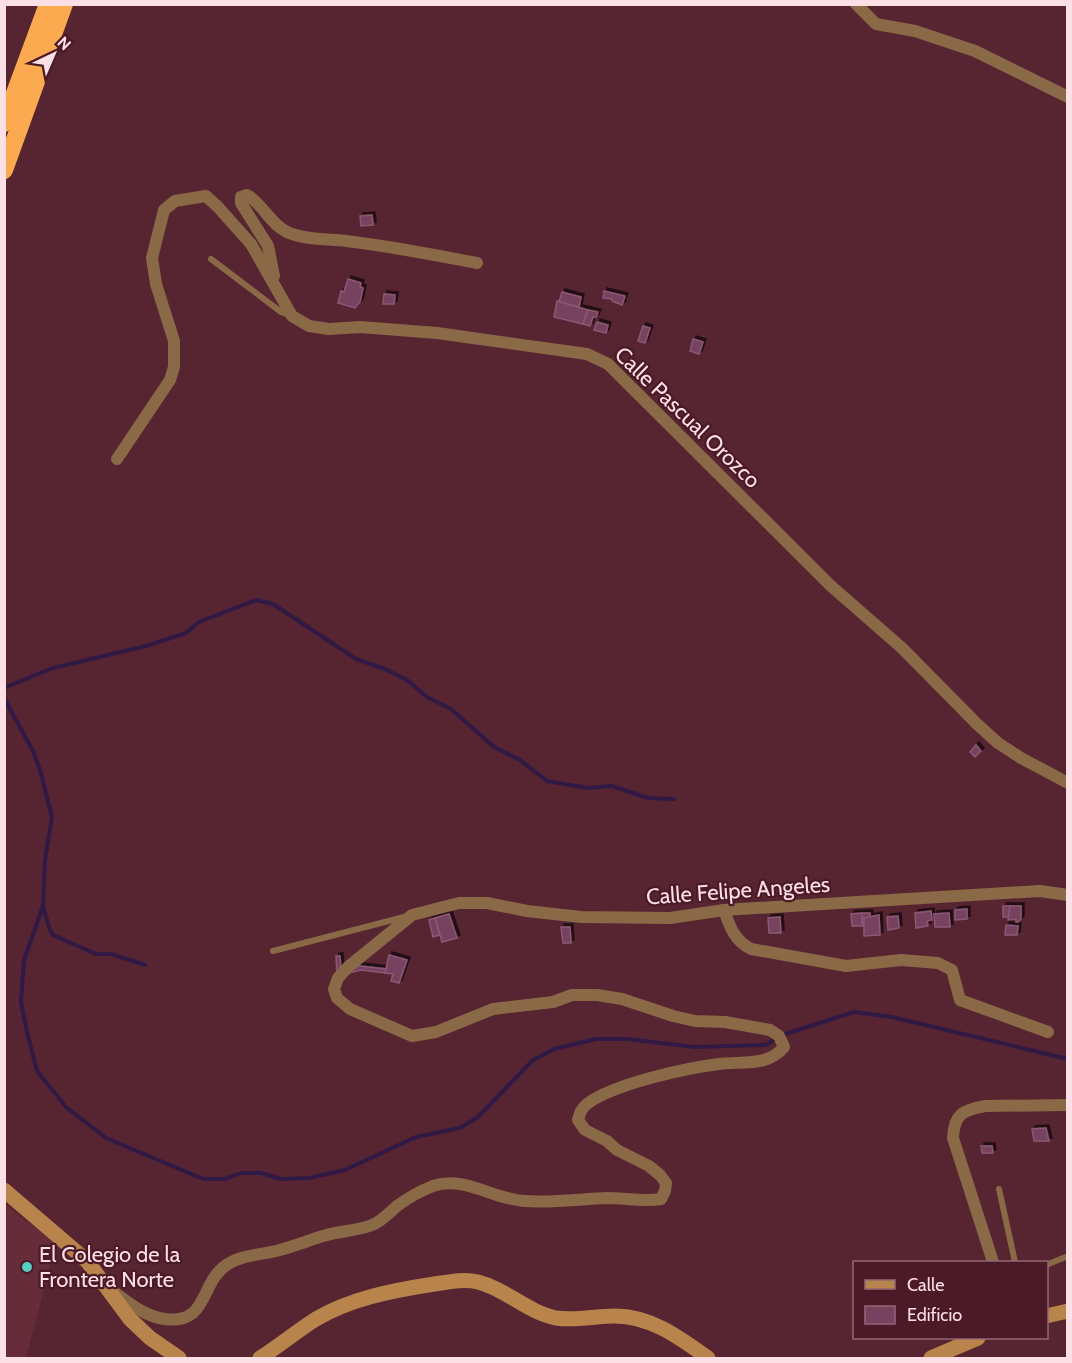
<svg xmlns="http://www.w3.org/2000/svg" width="1072" height="1363" font-family="Cabin,sans-serif">
	<style>
		.built { fill: #662c3a }
		.lines { fill: none; stroke-linecap: round; stroke-linejoin: round }
		.stream { stroke: #301945; stroke-width: 4 }
		.building { fill: #76425f; stroke: #8b5874; stroke-width: 1.5; filter: url(#shadow) }
		.lane { stroke: #8a6947; stroke-width: 6 }
		.street { stroke: #8a6947; stroke-width: 12 }
		.secondary { stroke: #b8844c; stroke-width: 15 }
		.highway { stroke: #fcaa4f; stroke-width: 18 }
		.poi-dot { fill: #57cec2; stroke: #4c1927; stroke-width: 2 }
		.labels { text-anchor: middle; stroke-width: 4.5; stroke-linejoin: round; paint-order: stroke }
		.street-label { font-size: 22px; fill: #fce0e5; stroke: #4c1927 }
		.poi-label { font-size: 22px; fill: #fce0e5; stroke: #4c1927; text-anchor: start }
	</style>
	<defs>
		<filter id="shadow"><feDropShadow dx="3" dy="-3" stdDeviation="0" flood-color="#0009"/></filter>
	</defs>
	<rect width="100%" height="100%" fill="#572431"/>
	<!-- built -->
	<polygon class="built" points="4,1204 56,1243 26,1358 5,1358"/>
	<g class="lines">
		<!-- stream -->
		<g class="stream">
			<polyline points="4,688 53,668 146,646 186,633 199,622 256,600 273,604 356,659 385,669 407,680 427,697 451,709 494,747 520,760 547,781 587,788 612,786 648,798 674,799"/>
			<polyline points="4,698 33,751 40,770 52,817 45,860 43,906 49,927 53,935 96,954 111,954 145,965"/>
			<polyline points="43,906 24,960 21,1002 27,1032 37,1071 66,1107 106,1138 203,1179 225,1179 241,1173 261,1173 281,1179 309,1178 345,1170 416,1137 460,1128 478,1117 532,1061 554,1049 596,1039 627,1039 695,1047 766,1045 779,1036 854,1012 892,1017 1068,1059"/>
		</g>
	</g>
	<!-- building -->
	<g class="building">
		<polygon points="372,215 373,225 361,226 360,216"/>
		<polygon points="348,279 361,283 360,287 363,288 360,302 355,308 338,303 341,291 344,292"/>
		<polygon points="604,291 625,296 622,305 612,301 612,299 603,298"/>
		<polygon points="562,292 581,297 579,307 559,302"/>
		<polygon points="384,294 395,295 394,304 383,304"/>
		<polygon points="557,301 588,310 583,324 554,317"/>
		<polygon points="588,310 598,312 596,317 593,317 590,326 583,324"/>
		<polygon points="597,322 608,325 606,333 594,330"/>
		<polygon points="643,326 650,328 645,343 638,341"/>
		<polygon points="693,339 703,342 699,354 690,351"/>
		<polygon points="976,745 981,751 975,757 970,752"/>
		<polygon points="1003,906 1010,906 1009,917 1003,917"/>
		<polygon points="1010,906 1021,906 1021,919 1018,922 1016,922 1016,919 1008,920"/>
		<polygon points="967,909 967,919 955,920 955,910"/>
		<polygon points="931,911 932,920 927,921 928,926 916,928 915,913"/>
		<polygon points="862,913 862,926 852,926 851,914"/>
		<polygon points="862,913 870,913 870,918 864,918 864,926 862,926"/>
		<polygon points="949,913 950,927 935,927 934,914"/>
		<polygon points="449,914 457,938 442,942 435,918"/>
		<polygon points="879,915 880,935 864,936 864,918"/>
		<polygon points="898,916 899,928 888,930 887,917"/>
		<polygon points="780,917 781,933 769,933 768,918"/>
		<polygon points="435,918 440,935 433,937 429,920"/>
		<polygon points="1006,925 1018,926 1017,935 1005,935"/>
		<polygon points="561,927 570,927 571,943 563,943"/>
		<polygon points="389,955 407,960 399,983 391,981 393,974 385,973"/>
		<polygon points="336,956 340,956 341,970 360,966 386,969 385,973 361,970 337,976"/>
		<polygon points="1046,1128 1049,1141 1034,1141 1032,1129"/>
		<polygon points="981,1146 992,1146 993,1153 982,1153"/>
	</g>
	<g class="lines">
		<!-- lane -->
		<g class="lane">
			<polyline points="211,259 281,312 289,315"/>
			<polyline points="273,951 404,917"/>
			<polyline points="999,1189 1015,1262"/>
			<polyline points="1046,1265 1068,1256"/>
		</g>
		<!-- street -->
		<g class="street">
			<polyline points="856,4 876,24 915,31 975,51 1068,97"/>
			<path d="M274 276 268 246 241 203V197L247 195C263 204 270 224 287 232 305 240 327 239 346 241 390 246 434 255 477 263"/>
			<polyline points="117,459 170,380 174,367 174,341 156,284 152,258 164,210 175,201 206,196 218,207 251,244 292,316 309,326 329,329 360,327 437,333 587,354 608,364 831,586 902,648 977,724 998,743 1021,758 1068,783"/>
			<path d="M724 910C730 927 734 940 751 949L846 966 901 960 938 963 952 970 960 1000 1048 1032"/>
			<path d="M993 1262 953 1138C954 1114 963 1110 985 1106L1068 1105"/>
			<path d="M114 1292C133 1306 153 1323 179 1319 207 1315 203 1279 228 1264 242 1255 260 1255 276 1251 292 1247 307 1241 323 1236 339 1231 357 1231 372 1225 381 1222 389 1213 397 1206 408 1198 420 1191 433 1186 464 1175 494 1200 525 1201 552 1203 580 1199 607 1198 625 1198 643 1202 661 1199L665 1191 666 1183 660 1175 649 1166 617 1150 607 1141 585 1130 578 1120C580 1113 581 1109 587 1104 613 1084 686 1068 719 1064 742 1061 768 1067 784 1047L779 1036 770 1030 725 1022 695 1021 673 1016 622 999 597 995H572L553 1002 493 1009 436 1032 412 1036 350 1009 337 998 334 989 338 978 348 967 412 915 459 903H487L527 911 581 917 670 918 724 910 1040 891 1068 895"/>
		</g>
		<!-- secondary -->
		<g class="secondary">
			<polyline points="4,1190 87,1261 130,1319 150,1338 179,1358"/>
			<polyline points="1046,1316 1068,1311"/>
			<path d="M260 1358C279 1346 297 1331 316 1319 350 1299 390 1291 428 1285 444 1283 462 1278 478 1282 506 1289 527 1312 556 1318 576 1321 595 1316 615 1316 651 1316 680 1338 708 1358"/>
			<polyline points="931,1358 978,1338"/>
		</g>
		<!-- highway -->
		<g class="highway">
			<polyline points="4,123 48,4"/>
			<polyline points="4,170 64,4"/>
		</g>
	</g>
	<!-- markers -->
	<circle class="poi-dot" cx="27" cy="1267" r="6"/>
	<g class="labels">
		<!-- street labels -->
		<g class="street-label">
			<text transform="translate(688 417) rotate(44)" y="8">Calle Pascual Orozco</text>
			<text transform="translate(738 890) rotate(-4)" y="8">Calle Felipe Angeles</text>
		</g>
		<!-- poi labels -->
		<g class="poi-label">
			<text x="39" y="1262">El Colegio de la<tspan x="39" dy="25">Frontera Norte</tspan></text>
		</g>
	</g>
	<!-- border -->
	<rect width="1072" height="1363" fill="none" stroke="#fce0e5" stroke-width="12"/>
	<!-- legend -->
	<rect x="853" y="1261" width="195" height="78" fill="#4c1927" stroke="#926973" stroke-width="1.5"/>
	<rect x="865" y="1280" width="30" height="9" fill="#b8844c" stroke="#926973" stroke-width="1.5"/>
	<text x="907" y="1291" font-size="18" fill="#fce0e5">Calle</text>
	<rect x="865" y="1306" width="30" height="18" fill="#76425f" stroke="#926973" stroke-width="1.5"/>
	<text x="907" y="1321" font-size="18" fill="#fce0e5">Edificio</text>
	<!-- north arrow -->
	<g transform="translate(54 54) rotate(44)" stroke="#4c1927" stroke-width="4.5" paint-order="stroke">
	<path d="M0-4.5L10 22L0 15L-10 22Z" fill="#fce0e5"/>
	<text y="-9" font-size="16" font-weight="bold" text-anchor="middle" fill="#fce0e5">N</text>
	</g>
</svg>
